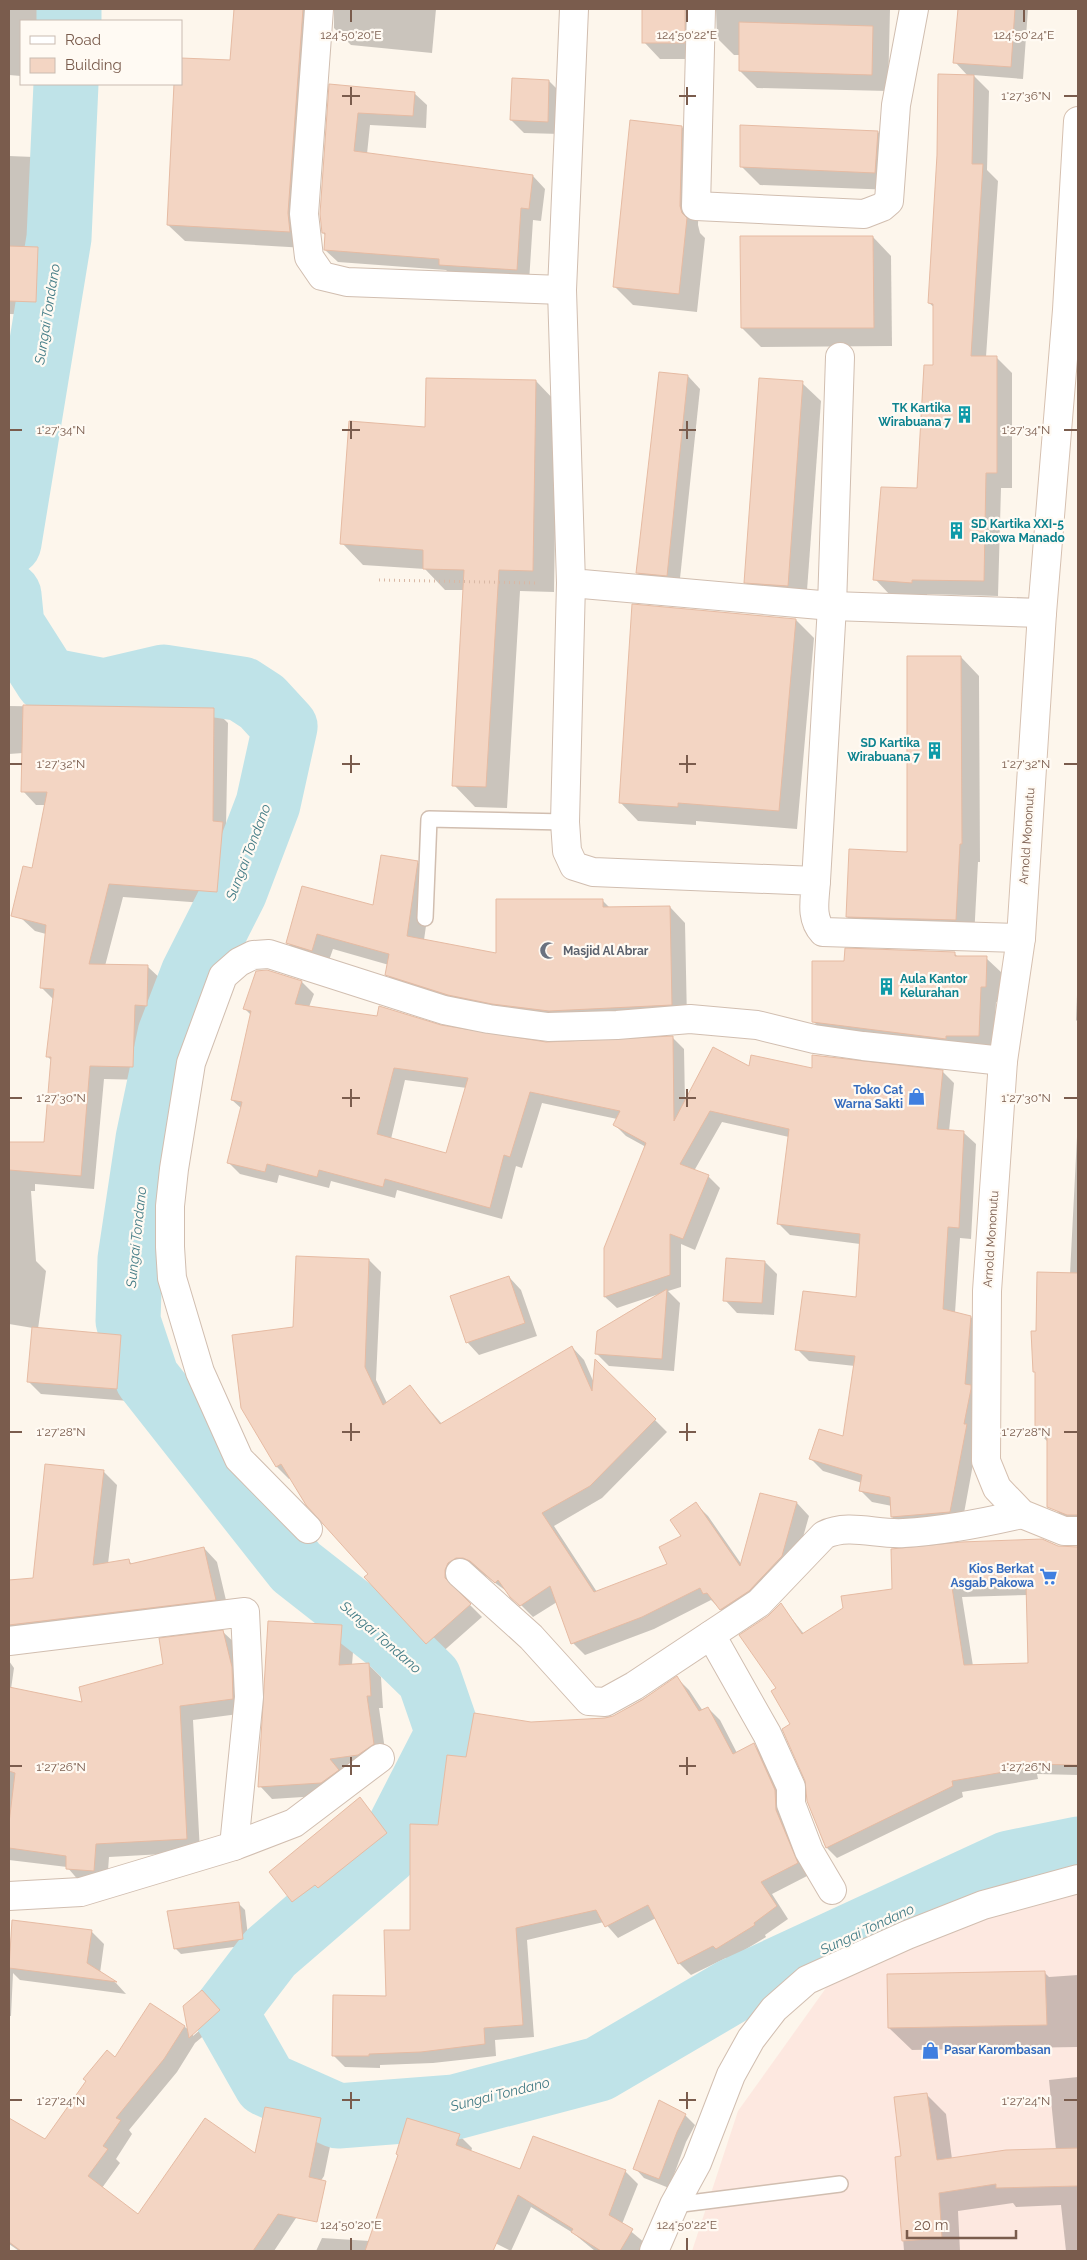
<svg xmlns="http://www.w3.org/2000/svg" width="1087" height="2260" font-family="Raleway,sans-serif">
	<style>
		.commercial { fill: #fde8e0 }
		.shadow { fill: #0003; fill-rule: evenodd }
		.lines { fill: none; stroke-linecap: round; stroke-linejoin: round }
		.river { stroke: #bfe3e8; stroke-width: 65 }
		.building { fill: #f3d5c3; stroke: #e6bba3; fill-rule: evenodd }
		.lane-casing { stroke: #d1beb0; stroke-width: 18 }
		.street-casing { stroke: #d1beb0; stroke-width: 30 }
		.secondary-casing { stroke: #d6c0b0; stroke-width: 30 }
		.path { stroke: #d9b8a5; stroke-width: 3; stroke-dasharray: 1 4; stroke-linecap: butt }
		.lane { stroke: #fff; stroke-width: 15 }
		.street { stroke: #fff; stroke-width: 28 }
		.secondary { stroke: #fff; stroke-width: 28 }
		.ticks { fill: none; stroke: #7a5c4d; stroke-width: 2 }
		.labels { text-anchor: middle; stroke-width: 4.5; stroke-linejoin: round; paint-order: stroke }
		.culture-label { font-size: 12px; font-weight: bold; fill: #0d838f; stroke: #fffaf3; text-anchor: end }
		.street-label { font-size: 12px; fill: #7a5c4d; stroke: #fffaf3 }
		.worship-label { font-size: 12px; font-weight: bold; fill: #5b616d; stroke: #fffaf3; text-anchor: start }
		.shop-label { font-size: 12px; font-weight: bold; fill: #366cbe; stroke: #fffaf3; text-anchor: end }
		.water-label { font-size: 14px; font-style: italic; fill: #437c86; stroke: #fffaf3 }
		.ticks-label { font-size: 12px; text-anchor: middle; fill: #7a5c4d; stroke: #fffaf3; stroke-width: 4.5; stroke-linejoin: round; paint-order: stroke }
	</style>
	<rect width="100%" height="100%" fill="#fdf6ec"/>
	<!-- commercial -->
	<polygon class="commercial" points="1078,1887 1078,2251 692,2251 738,2111 826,1988 929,1933"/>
	<!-- shadow -->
	<g class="shadow">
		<polygon points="9,9 45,9 51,17 50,21 21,21 21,76 9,75"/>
		<polygon points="235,9 436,9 432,53 351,45 334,28 334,10 329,11 306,248 185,241 168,225 176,84 181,84 231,61"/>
		<polygon points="644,9 895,9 890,10 888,91 757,88 740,71 740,55 734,55 717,38 716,10 710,12 701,59 660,59 644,42"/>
		<polygon points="959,9 1028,9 1023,79 973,75 989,91 987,170 998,181 986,357 996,357 1012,373 1012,488 1001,488 998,596 927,594 927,598 890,595 875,579 918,489 935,366 935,308 929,303 968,76 955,62"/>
		<polygon points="549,81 561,93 560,134 524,133 511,120"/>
		<polygon points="330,85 414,93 427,105 426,128 370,125 367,154 533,176 545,189 541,221 533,220 529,282 453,277 446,270 338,262 325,250 326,236 323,233"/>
		<polygon points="682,127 700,145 698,225 700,233 705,238 697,312 633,305 615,287"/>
		<polygon points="878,132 896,151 894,190 760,185 741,166"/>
		<polygon points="9,156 34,157 47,171 43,254 51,262 50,315 9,314"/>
		<polygon points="873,237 891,256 892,346 761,347 742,328"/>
		<polygon points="688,376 700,389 679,588 650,585 638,573"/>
		<polygon points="536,381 557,403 554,592 520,591 507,808 475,807 454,785 464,590 445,590 425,569 363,565 342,543"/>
		<polygon points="802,383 821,401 806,604 764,601 745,582"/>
		<polygon points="9,413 13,418 10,469 9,469"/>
		<polygon points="796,620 814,638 797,829 696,821 696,825 638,821 620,802"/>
		<polygon points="961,657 979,676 980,862 978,862 974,938 866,935 847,917 909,853"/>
		<polygon points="9,706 214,709 228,723 226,827 236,837 231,905 123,897 105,966 148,967 162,980 160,1019 148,1018 146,1080 104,1079 94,1189 35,1184 35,1191 31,1191 36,1261 46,1271 38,1329 121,1336 133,1348 129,1401 41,1394 29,1382 33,1328 9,1324 9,1144 45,1143 52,1061 47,1056 54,1000 41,987 46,934 35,931 21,918 22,867 33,870 46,805 36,805 23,791 23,753 9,754"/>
		<polygon points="417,862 433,877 424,940 497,954 602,900 610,908 670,907 685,923 687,1020 565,1026 402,990 387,974 389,965 333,949 327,966 303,958 288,943 374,907"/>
		<polygon points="954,953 958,957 986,958 1002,973 1001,1002 996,1002 994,1051 829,1038 814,1022 845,962"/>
		<polygon points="1078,970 1078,1022 1076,1020"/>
		<path d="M267 971 302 982 314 994 309 1007 548 1044 672 1037 684 1049 685 1103 750 1067 942 1071 954 1083 949 1131 964 1133 976 1144 971 1239 960 1238 955 1313 971 1317 983 1329 978 1437 962 1524 904 1529 892 1517V1506L872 1502 860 1490 862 1483 823 1471 811 1459 844 1438 855 1366 809 1361 797 1349 857 1298 860 1244 790 1235 778 1223 789 1137 722 1122 694 1171 708 1176 720 1188 695 1250 681 1244V1287L668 1291 680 1303 674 1371 609 1366 596 1353 659 1294 617 1308 605 1297V1248L646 1147 626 1136 614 1124 617 1119 542 1103 522 1168 516 1166 502 1219 397 1190 395 1198 331 1181 329 1188 279 1175 277 1183 240 1174 228 1162 242 1109 232 1100 251 1015 245 1009ZM405 1080 467 1088 447 1155 391 1139Z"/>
		<polygon points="1078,1117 1078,1520 1066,1520 1048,1502 1048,1442 1036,1430 1037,1332 1070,1274"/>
		<polygon points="369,1260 381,1272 376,1380 387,1403 410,1387 442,1424 572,1347 584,1360 594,1383 655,1420 667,1432 602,1498 554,1526 597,1592 669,1565 695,1503 708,1516 742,1565 797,1503 809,1516 794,1569 733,1621 711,1600 654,1629 585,1655 573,1643 557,1602 533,1617 509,1593 476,1569 456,1583 457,1592 482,1617 439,1655 366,1577 370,1574 291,1478 289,1479 277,1467 242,1407 294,1328"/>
		<polygon points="765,1262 777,1274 774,1315 737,1313 725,1300"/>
		<polygon points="509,1277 521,1290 537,1336 479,1355 467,1342"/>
		<polygon points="103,1471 117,1485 108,1564 129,1561 132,1564 204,1548 217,1562 229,1613 9,1648 9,1581 34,1579"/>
		<path d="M1058 1547 1069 1548 1078 1557V1775L1037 1774 1038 1779 962 1792 963 1797 837 1858 827 1848 808 1801 806 1780 792 1725 778 1688 769 1617 781 1605 804 1634 893 1590ZM1028 1595 1030 1665 973 1666 962 1597Z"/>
		<polygon points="341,1626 354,1639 352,1665 368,1664 381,1677 383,1708 379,1708 386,1757 334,1795 272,1799 260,1786"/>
		<polygon points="223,1632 237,1645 246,1713 193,1720 200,1852 109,1857 107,1884 80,1882 67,1867 9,1860 9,1661 14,1668 11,1689 83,1703 164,1665"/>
		<polygon points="677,1678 689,1690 703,1711 708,1708 720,1720 737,1753 754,1745 766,1757 809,1875 772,1894 788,1919 765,1935 766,1937 728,1960 726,1958 691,1975 679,1963 656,1918 618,1938 604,1922 527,1940 534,2037 495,2040 496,2056 433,2063 380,2065 380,2068 345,2067 333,2055 388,1998 411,1931 440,1826 467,1759 531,1724 613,1717"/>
		<polygon points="360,1799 396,1843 328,1896 325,1893 303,1911 271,1872"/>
		<polygon points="239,1904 245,1910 249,1945 181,1954 175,1948"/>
		<polygon points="13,1921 91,1931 104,1944 100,1973 116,1983 126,1994 20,1980 13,1973 11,2016 9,2016 9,1953"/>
		<polygon points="1045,1973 1049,1977 1078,1975 1078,2047 912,2050 889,2028"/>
		<polygon points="150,2005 185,2027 193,2033 193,2036 221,2012 226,2017 195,2043 177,2072 129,2130 132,2134 116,2159 120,2163 102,2188 138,2215 320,2119 333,2132 324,2176 274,2251 19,2251 9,2244 9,2119 45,2141 116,2059"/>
		<polygon points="1078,2077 1078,2251 1066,2251 1061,2205 1016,2207 1013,2203 958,2211 960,2251 904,2251 897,2158 902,2157 927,2095 946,2114 952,2159 1056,2150 1049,2080"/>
		<polygon points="660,2102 686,2116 695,2125 686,2142 669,2188 644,2178 635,2168"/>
		<polygon points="459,2135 472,2148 471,2152 521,2171 625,2171 638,2184 622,2224 645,2243 640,2251 595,2251 573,2233 531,2207 511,2251 493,2242 490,2251 316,2251 322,2238 370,2241"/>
	</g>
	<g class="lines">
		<!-- river -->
		<g class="river">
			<polyline points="69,21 69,9"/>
			<polyline points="9,543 59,238 66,84"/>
			<polyline points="9,595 12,625 47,680 104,691 164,677 242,689 262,702 285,727 268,804 235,891 193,974 170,1034 148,1139 130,1259 128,1321 147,1378 296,1567 393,1643 429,1678 448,1733 387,1852 270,1953 225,2012 266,2084 338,2116 455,2107 599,2069 732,1991 1009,1863 1078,1849"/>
		</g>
	</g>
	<!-- building -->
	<g class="building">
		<polygon points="234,9 303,9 288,213 290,232 167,225 174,84 181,84 181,58 230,60"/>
		<rect x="642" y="9" width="43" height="34"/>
		<polygon points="958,9 1015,9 1011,67 953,63"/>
		<polygon points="739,22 873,26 872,75 739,71"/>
		<polygon points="938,74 974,75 972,164 983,164 971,356 997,356 997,473 986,473 984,581 912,580 912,583 873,580 881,487 917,488 924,365 933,365 933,304 928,303 937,155"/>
		<polygon points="512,78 549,80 548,122 510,120"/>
		<polygon points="329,84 415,92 413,116 358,113 354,151 533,175 529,209 521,208 517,270 439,265 439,259 324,250 325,233 322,233 320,214"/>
		<polygon points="630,120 682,126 680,206 682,213 687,218 679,294 613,287"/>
		<polygon points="740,125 878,131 875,173 740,167"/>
		<polygon points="740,236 873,236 874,328 741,328"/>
		<polygon points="9,246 38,247 36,302 9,301"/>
		<polygon points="659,372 688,375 667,576 636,573"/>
		<polygon points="426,378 536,380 533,571 499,570 486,787 452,786 464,570 423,569 423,550 340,544 349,421 425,427"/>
		<polygon points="759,378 803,381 788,586 744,583"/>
		<polygon points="632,604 796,619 779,811 678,803 678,807 619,803"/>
		<polygon points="907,656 961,656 962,844 960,844 956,920 846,917 849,849 907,852"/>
		<polygon points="23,705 214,708 213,821 223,822 217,892 109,884 89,964 148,965 147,1006 135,1005 133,1067 90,1066 81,1176 9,1170 9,1142 44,1142 51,1057 46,1057 54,989 40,988 46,925 11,916 23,866 32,868 47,792 21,792"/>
		<polygon points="381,855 418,861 407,936 496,953 496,899 603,899 603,907 670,906 672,1005 549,1011 492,1004 448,995 385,975 389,954 317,934 312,951 286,943 302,886 373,905"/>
		<polygon points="845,948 955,952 955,956 987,956 986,987 981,987 979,1036 946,1036 946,1039 812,1022 812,961 844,961"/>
		<path d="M267 970 302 981 295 1004 377 1016 379 1006 441 1025 546 1042 673 1036 674 1121 713 1047 749 1066 751 1055 812 1068V1055L943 1070 937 1129 964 1131 959 1228 948 1227 943 1309 971 1316 965 1384 971 1385V1389L964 1424H967L950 1512 891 1517 890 1497 859 1491 862 1475 809 1459 819 1429 843 1436 855 1356 795 1350 803 1291 856 1297 860 1234 777 1224 789 1129 710 1111 680 1164 709 1175 683 1239 670 1234V1275L604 1297V1248L646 1143 613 1125 620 1111 530 1092 510 1157 504 1155 490 1208 385 1179 383 1187 319 1170 317 1177 267 1164 265 1172 227 1163 242 1102 231 1100 251 1011 243 1009 256 971ZM394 1068 468 1078 446 1153 377 1134Z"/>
		<polygon points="296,1256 369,1259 365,1367 383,1405 410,1385 440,1424 572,1346 592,1391 595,1359 656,1419 590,1486 542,1513 594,1592 667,1564 659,1547 681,1536 670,1520 696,1502 740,1566 760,1493 797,1502 782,1556 749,1591 720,1610 707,1593 703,1594 700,1588 642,1617 571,1644 550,1586 520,1606 510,1597 498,1580 495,1583 470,1561 463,1558 456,1558 448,1563 445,1570 445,1578 471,1604 426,1644 364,1577 368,1574 306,1505 281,1464 276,1467 241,1408 232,1335 293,1327"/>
		<polygon points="726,1258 765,1261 762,1303 723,1301"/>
		<polygon points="1037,1272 1078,1273 1078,1515 1067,1515 1047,1507 1047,1431 1035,1431 1035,1372 1033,1372 1031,1331 1036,1331"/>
		<polygon points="509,1276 525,1323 466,1343 450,1296"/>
		<polygon points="667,1289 662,1359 595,1354 597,1331"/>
		<polygon points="32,1327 121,1335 117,1389 27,1382"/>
		<polygon points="45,1464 104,1470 93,1565 129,1559 130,1564 204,1547 216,1600 9,1625 9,1580 33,1578"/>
		<path d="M1042 1539 1058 1546 1078 1547V1765L1027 1764V1768L952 1781 953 1786 826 1848 807 1801 805 1781 782 1729 790 1724 771 1691 776 1688 739 1635 768 1616 781 1603 802 1634 843 1608 841 1596 892 1589 891 1549 961 1542ZM1026 1584 1028 1663 964 1665 952 1587Z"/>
		<polygon points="268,1621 342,1625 339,1665 369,1663 371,1696 367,1696 374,1744 358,1755 330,1759 339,1770 321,1783 258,1787"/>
		<polygon points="223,1630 232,1667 233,1699 180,1706 187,1839 96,1844 94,1871 66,1869 66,1856 9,1848 9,1823 15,1773 9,1771 9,1687 82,1702 79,1687 163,1664 159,1638"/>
		<polygon points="677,1676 699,1711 708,1707 733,1754 754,1743 775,1790 776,1810 798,1863 761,1882 777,1906 754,1923 755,1925 716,1949 713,1946 678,1964 648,1905 605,1927 596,1910 516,1928 523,2025 484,2028 485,2044 421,2052 369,2054 369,2056 332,2056 333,1995 386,1996 384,1930 410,1930 410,1824 438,1825 447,1755 466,1757 474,1713 531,1722 605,1718 613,1716 642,1700"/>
		<polygon points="360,1797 387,1833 318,1888 315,1885 292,1902 269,1872"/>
		<polygon points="239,1902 243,1939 174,1949 167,1911"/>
		<polygon points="12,1920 92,1930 87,1963 117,1982 9,1968"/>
		<polygon points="1045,1971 1047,2025 888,2028 887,1974"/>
		<polygon points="202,1990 220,2010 189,2038 183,2006"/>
		<polygon points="150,2003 185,2026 164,2059 116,2118 121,2120 103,2146 108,2149 88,2176 138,2214 205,2118 255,2153 265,2107 321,2118 309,2177 326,2181 317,2222 278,2214 253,2251 21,2251 9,2242 9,2118 45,2139 86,2081 83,2079 107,2050 115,2057"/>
		<polygon points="927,2093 937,2160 1006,2150 1078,2148 1078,2186 996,2188 996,2184 939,2193 942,2238 902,2241 895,2157 901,2156 894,2097"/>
		<polygon points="659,2100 686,2114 677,2132 659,2179 633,2169"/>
		<polygon points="407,2118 460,2134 456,2145 520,2169 533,2136 626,2170 609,2215 633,2229 620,2251 601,2251 571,2232 573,2229 518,2195 493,2251 365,2251 398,2155 396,2154"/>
	</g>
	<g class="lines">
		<defs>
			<g id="lane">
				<polyline points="425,918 429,819 565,822"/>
				<polyline points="674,2205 840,2184"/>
			</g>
			<g id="street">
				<polyline points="319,9 304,214 309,257 322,276 347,282 562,290"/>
				<polyline points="574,9 562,290 571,583 832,606 1042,613"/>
				<polyline points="701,9 696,206 864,214 882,207 889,201 896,105 914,9"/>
				<path d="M571 583 565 822 567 851 574 866 593 872 816 881C815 899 810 918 823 932L1021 938"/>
				<polyline points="816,881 832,606 840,357"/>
				<polyline points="308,1529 239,1459 200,1372 172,1278 170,1247 170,1206 174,1169 191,1063 223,976 239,962 253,955 269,954 444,1010 489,1019 548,1027 617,1025 690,1019 757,1025 814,1039 863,1046 1003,1061"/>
				<path d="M460 1573 531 1637 589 1701 605 1702 634 1686 759 1603 824 1535C849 1523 877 1535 904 1533 944 1531 983 1523 1022 1514"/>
				<polyline points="711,1635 767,1734 791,1787 791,1804 809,1851 832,1890"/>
				<polyline points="9,1641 245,1612 249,1697 234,1846 81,1892 9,1896"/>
				<polyline points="234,1846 294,1823 380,1758"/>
				<polyline points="654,2251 674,2205 697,2163 731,2075 751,2039 774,2009 807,1980 907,1935 983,1905 1078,1879"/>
			</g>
			<polyline id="secondary" points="1078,121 1067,310 1042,613 1021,938 1003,1061 987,1291 986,1461 997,1488 1022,1514 1064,1531 1078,1531"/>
		</defs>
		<!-- lane casing -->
		<use href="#lane" class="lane-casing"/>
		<!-- street casing -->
		<use href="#street" class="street-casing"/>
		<!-- secondary casing -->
		<use href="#secondary" class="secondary-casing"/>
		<!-- path -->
		<polyline class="path" points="379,580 538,583"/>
		<!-- lane -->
		<use href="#lane" class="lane"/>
		<!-- street -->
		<use href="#street" class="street"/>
		<!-- secondary -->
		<use href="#secondary" class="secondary"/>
	</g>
	<!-- ticks -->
	<path class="ticks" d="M351 10V22M687 10V22M1024 10V22M351 87V105M687 87V105M342 96H360M679 96H696M1064 96H1077M351 421V439M687 421V439M10 430H22M342 430H360M679 430H696M1064 430H1077M351 755V773M687 755V773M10 764H22M342 764H360M679 764H696M1064 764H1077M351 1089V1107M687 1089V1107M10 1098H22M342 1098H360M679 1098H696M1064 1098H1077M351 1423V1441M687 1423V1441M10 1432H22M342 1432H360M679 1432H696M1064 1432H1077M351 1757V1775M687 1757V1775M10 1766H22M342 1766H360M679 1766H696M1064 1766H1077M351 2092V2109M687 2092V2109M10 2100H22M342 2100H360M679 2100H696M1064 2100H1077M351 2238V2250M687 2238V2250"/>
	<!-- icons -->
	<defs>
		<symbol id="building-bare" viewBox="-9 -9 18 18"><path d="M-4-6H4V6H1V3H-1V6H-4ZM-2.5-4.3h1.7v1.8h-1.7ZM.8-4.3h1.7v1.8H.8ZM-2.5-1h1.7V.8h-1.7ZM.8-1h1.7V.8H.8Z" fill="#0f9aa8" stroke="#fffaf3" stroke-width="2.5" paint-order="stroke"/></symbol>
		<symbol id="mosque-bare" viewBox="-9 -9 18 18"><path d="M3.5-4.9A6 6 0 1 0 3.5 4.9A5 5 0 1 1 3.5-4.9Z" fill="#6b7280" stroke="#fffaf3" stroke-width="2.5" paint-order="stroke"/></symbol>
		<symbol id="shop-bare" viewBox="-9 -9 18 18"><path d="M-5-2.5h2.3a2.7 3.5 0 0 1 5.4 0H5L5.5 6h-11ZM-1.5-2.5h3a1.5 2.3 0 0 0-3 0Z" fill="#3f7fe0" stroke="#fffaf3" stroke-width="2.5" paint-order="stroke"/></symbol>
		<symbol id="supermarket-bare" viewBox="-9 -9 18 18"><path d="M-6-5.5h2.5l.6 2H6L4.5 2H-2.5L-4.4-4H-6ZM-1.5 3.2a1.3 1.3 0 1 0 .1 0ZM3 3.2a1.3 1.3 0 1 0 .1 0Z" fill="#3f7fe0" stroke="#fffaf3" stroke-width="2.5" paint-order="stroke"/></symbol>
	</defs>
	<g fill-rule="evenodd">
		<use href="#building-bare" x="952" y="402" width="25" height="25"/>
		<use href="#building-bare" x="944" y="518" width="25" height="25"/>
		<use href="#building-bare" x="922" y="738" width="25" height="25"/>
		<use href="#mosque-bare" x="536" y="938" width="25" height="25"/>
		<use href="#building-bare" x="874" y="974" width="25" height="25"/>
		<use href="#shop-bare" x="904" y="1084" width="25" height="25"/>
		<use href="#supermarket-bare" x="1036" y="1564" width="25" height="25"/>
		<use href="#shop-bare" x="918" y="2038" width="25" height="25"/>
	</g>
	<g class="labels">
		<!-- culture labels -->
		<g class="culture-label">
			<text x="951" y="412">TK Kartika<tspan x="951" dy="14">Wirabuana 7</tspan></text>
			<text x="971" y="528" text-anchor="start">SD Kartika XXI-5<tspan x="971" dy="14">Pakowa Manado</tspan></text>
			<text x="920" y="747">SD Kartika<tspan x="920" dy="14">Wirabuana 7</tspan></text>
			<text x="900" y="983" text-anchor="start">Aula Kantor<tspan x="900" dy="14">Kelurahan</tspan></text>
		</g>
		<!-- street labels -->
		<g class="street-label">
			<text transform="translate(1027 836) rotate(-86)" y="4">Arnold Mononutu</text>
			<text transform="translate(991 1239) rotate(-86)" y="4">Arnold Mononutu</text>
		</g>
		<!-- worship labels -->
		<g class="worship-label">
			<text x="563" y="955">Masjid Al Abrar</text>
		</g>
		<!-- shop labels -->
		<g class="shop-label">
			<text x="903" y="1094">Toko Cat<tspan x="903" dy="14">Warna Sakti</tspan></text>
			<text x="1034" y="1573">Kios Berkat<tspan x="1034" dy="14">Asgab Pakowa</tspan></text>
			<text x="944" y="2054" text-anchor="start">Pasar Karombasan</text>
		</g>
		<!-- water labels -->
		<g class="water-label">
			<text transform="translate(47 314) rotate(-81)" y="5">Sungai Tondano</text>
			<text transform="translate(248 852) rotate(-69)" y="5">Sungai Tondano</text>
			<text transform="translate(136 1237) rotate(-84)" y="5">Sungai Tondano</text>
			<text transform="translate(381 1637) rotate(41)" y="5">Sungai Tondano</text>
			<text transform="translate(867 1929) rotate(-25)" y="5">Sungai Tondano</text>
			<text transform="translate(500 2094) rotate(-14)" y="5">Sungai Tondano</text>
		</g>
	</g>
	<g class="ticks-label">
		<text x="351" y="39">124°50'20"E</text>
		<text x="687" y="39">124°50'22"E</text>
		<text x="1024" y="39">124°50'24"E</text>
		<text x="1026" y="100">1°27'36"N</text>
		<text x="61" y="434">1°27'34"N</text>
		<text x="1026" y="434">1°27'34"N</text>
		<text x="61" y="768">1°27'32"N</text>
		<text x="1026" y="768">1°27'32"N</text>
		<text x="61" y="1102">1°27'30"N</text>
		<text x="1026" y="1102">1°27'30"N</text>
		<text x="61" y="1436">1°27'28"N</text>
		<text x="1026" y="1436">1°27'28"N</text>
		<text x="61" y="1771">1°27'26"N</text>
		<text x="1026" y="1771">1°27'26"N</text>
		<text x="61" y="2105">1°27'24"N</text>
		<text x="1026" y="2105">1°27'24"N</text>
		<text x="351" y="2229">124°50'20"E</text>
		<text x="687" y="2229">124°50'22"E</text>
	</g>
	<!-- border -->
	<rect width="1087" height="2260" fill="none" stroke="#7a5c4d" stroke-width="20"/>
	<!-- legend -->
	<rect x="20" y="20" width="162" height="65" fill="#fffaf3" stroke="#cabbb1"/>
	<rect x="30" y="36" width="25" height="8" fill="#ffffff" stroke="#cabbb1"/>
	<text x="65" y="45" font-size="15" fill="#7a5c4d">Road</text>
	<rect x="30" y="58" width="25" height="15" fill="#f3d5c3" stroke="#cabbb1"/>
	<text x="65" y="70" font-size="15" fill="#7a5c4d">Building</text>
	<!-- scale -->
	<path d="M907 2230v8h109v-8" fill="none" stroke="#7a5c4d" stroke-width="2.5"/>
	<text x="914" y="2230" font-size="15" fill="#7a5c4d" stroke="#fffaf3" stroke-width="4" paint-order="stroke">20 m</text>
</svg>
